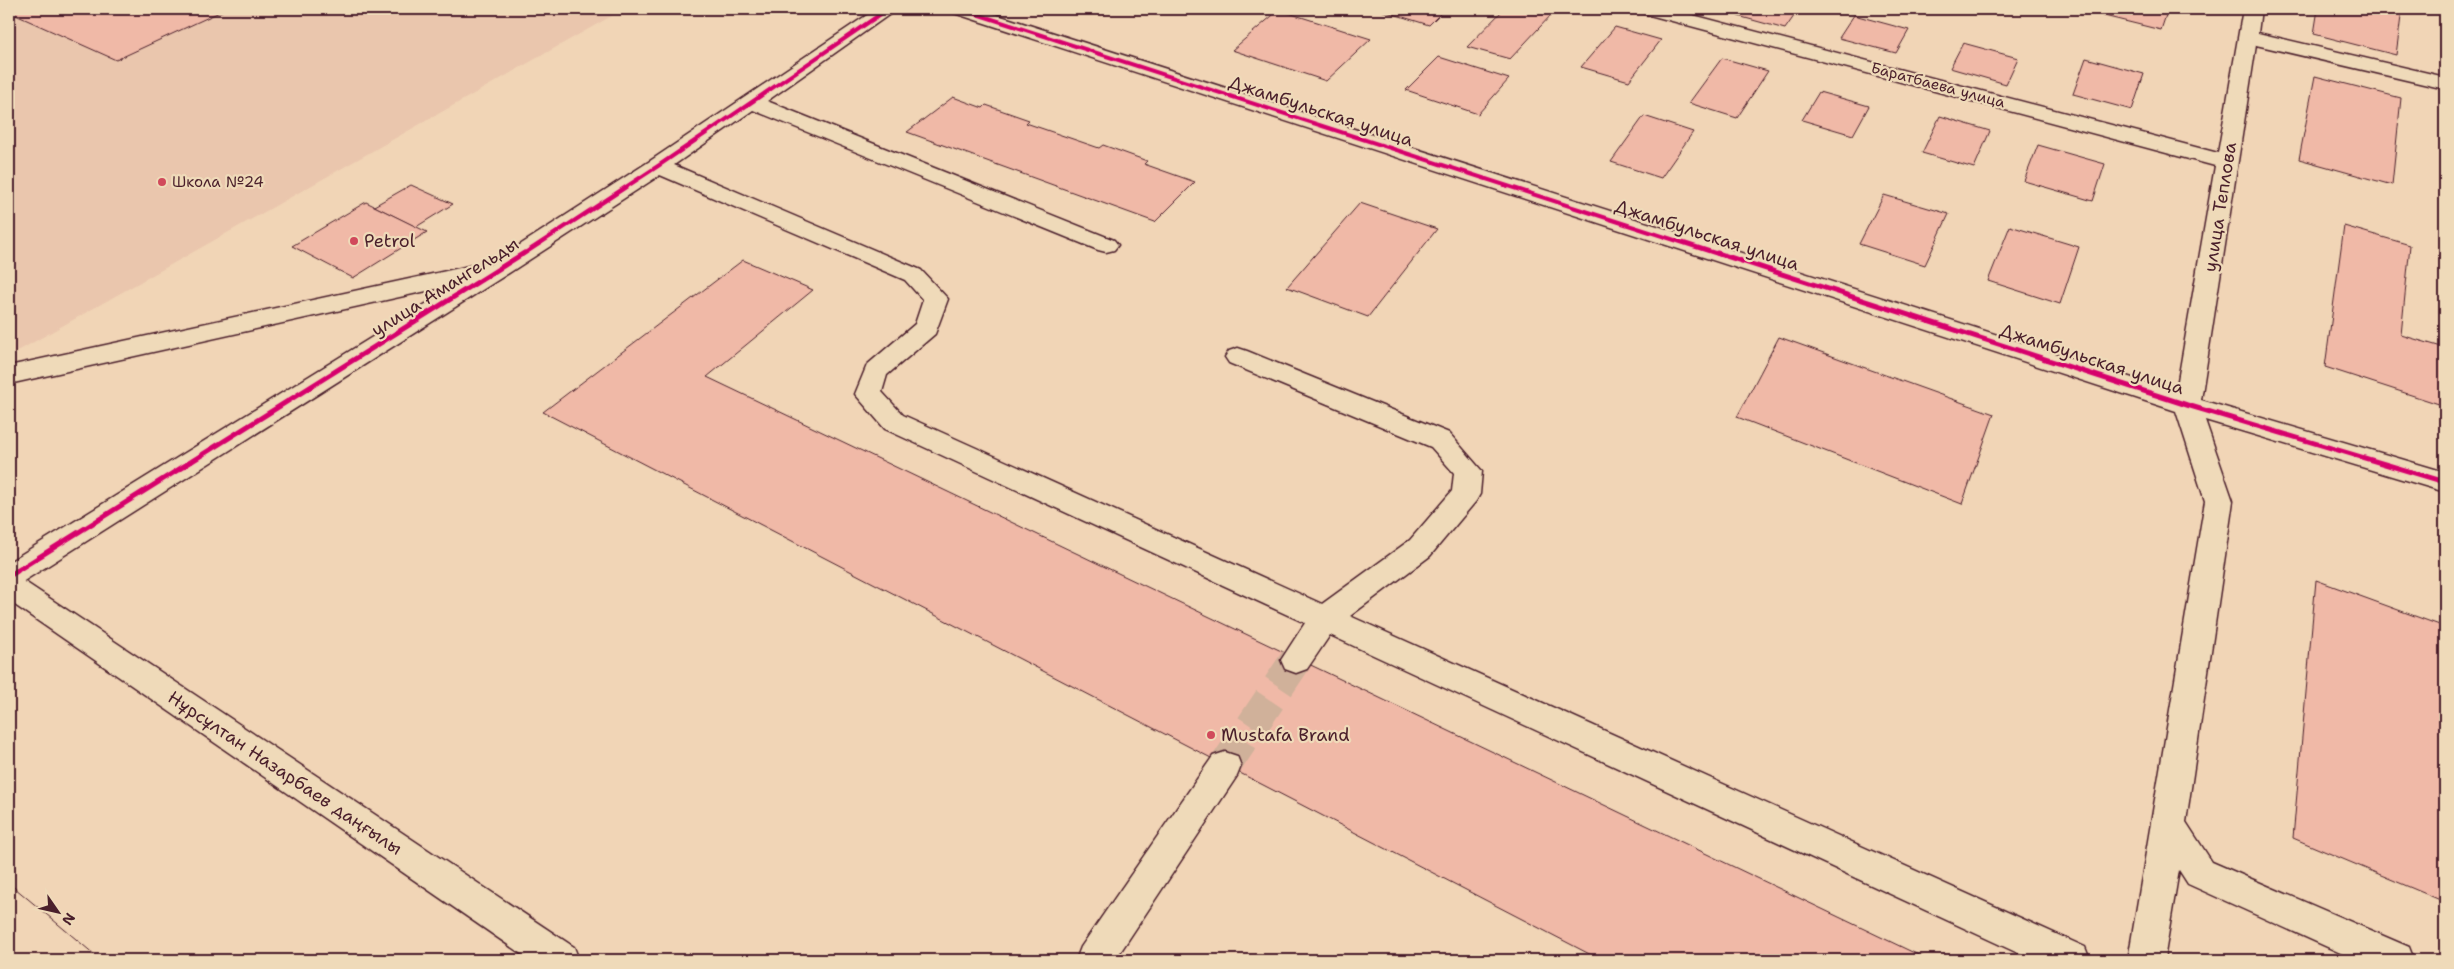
<svg xmlns="http://www.w3.org/2000/svg" width="2454" height="969" font-family="'Shantell Sans',sans-serif">
	<style>
		.built { fill: #eac6ad }
		.building { fill: #f0b9a7; stroke: #4a1f2b }
		.lines { fill: none; stroke-linecap: round; stroke-linejoin: round }
		.minor-tunnel { stroke: #d0b19a; stroke-width: 32; stroke-dasharray: 32 16; stroke-linecap: butt }
		.minor-casing { stroke: #4a1f2b; stroke-width: 3 }
		.major-casing { stroke: #4a1f2b; stroke-width: 3 }
		.minor { fill: #efdab9; fill-rule: evenodd }
		.major { fill: #efdab9; fill-rule: evenodd }
		.tram { stroke: #4a1f2b; stroke-width: 1 }
		.cycleway-far2-casing { stroke: #efdab9; stroke-width: 6 }
		.cycleway-far1-casing { stroke: #efdab9; stroke-width: 8 }
		.cycleway-casing { stroke: #efdab9; stroke-width: 9 }
		.cycleway-far2 { stroke: #d6006c; stroke-width: 4 }
		.cycleway-far1 { stroke: #d6006c; stroke-width: 5 }
		.cycleway { stroke: #d6006c; stroke-width: 5.5 }
		.poi-dot { fill: #d1495b; stroke: #efdab9; stroke-width: 2 }
		.labels { text-anchor: middle; stroke-width: 4.5; stroke-linejoin: round; paint-order: stroke }
		.far-street-label { font-size: 15px; fill: #4a1f2b; stroke: #efdab9 }
		.far-poi-label { font-size: 15px; fill: #4a1f2b; stroke: #efdab9; text-anchor: start }
		.street-label { font-size: 18px; fill: #4a1f2b; stroke: #efdab9 }
		.poi-label { font-size: 18px; fill: #4a1f2b; stroke: #efdab9; text-anchor: start }
	</style>
	<rect width="100%" height="100%" fill="#f1d5b6"/>
	<filter id="ink" filterUnits="userSpaceOnUse"><feTurbulence type="fractalNoise" baseFrequency=".02" numOctaves="2"/><feDisplacementMap in="SourceGraphic" scale="10" xChannelSelector="R" yChannelSelector="G"/><feConvolveMatrix kernelMatrix="1 2 1 2 8 2 1 2 1" color-interpolation-filters="sRGB"/></filter>
	<g filter="url(#ink)">
		<!-- built -->
		<polygon class="built" points="9,9 624,9 9,356"/>
		<!-- building -->
		<g class="building">
			<polygon points="9,9 143,9 150,12 158,9 226,9 116,60 9,12"/>
			<polygon points="1377,9 1445,9 1429,25"/>
			<polygon points="1504,9 1539,9 1553,13 1510,59 1467,47"/>
			<polygon points="1743,9 1799,9 1785,29 1738,16"/>
			<polygon points="2102,9 2168,9 2161,30 2100,15"/>
			<polygon points="2318,9 2402,9 2396,55 2314,34"/>
			<polygon points="1279,10 1371,39 1326,81 1232,50"/>
			<polygon points="1854,15 1909,30 1896,53 1839,38"/>
			<polygon points="1615,27 1661,40 1629,81 1581,67"/>
			<polygon points="1963,43 2018,58 2006,84 1950,68"/>
			<polygon points="1439,57 1509,79 1478,114 1406,90"/>
			<polygon points="1722,58 1768,71 1737,118 1689,103"/>
			<polygon points="2086,58 2144,74 2132,110 2073,94"/>
			<polygon points="2315,76 2401,98 2392,185 2299,159"/>
			<polygon points="1819,92 1869,106 1853,135 1802,120"/>
			<polygon points="953,97 983,108 986,105 1029,120 1026,123 1099,148 1103,145 1147,161 1144,164 1195,182 1155,222 907,132"/>
			<polygon points="1644,116 1693,132 1661,178 1611,162"/>
			<polygon points="1940,116 1990,131 1974,168 1922,153"/>
			<polygon points="2038,145 2105,164 2093,201 2024,181"/>
			<polygon points="411,185 453,204 416,227 374,206"/>
			<polygon points="1884,195 1949,214 1925,265 1859,244"/>
			<polygon points="366,202 427,232 353,278 292,246"/>
			<polygon points="1360,203 1437,229 1368,317 1287,287"/>
			<polygon points="2010,226 2079,247 2060,304 1988,281"/>
			<polygon points="2344,226 2410,245 2401,335 2445,348 2445,406 2325,367"/>
			<polygon points="743,260 813,290 707,377 1929,960 1601,960 543,412"/>
			<polygon points="1779,337 1994,414 1962,504 1737,417"/>
			<polygon points="2316,580 2445,627 2445,902 2293,838"/>
		</g>
		<g class="lines">
			<!-- minor-tunnel -->
			<polyline class="minor-tunnel" points="1225,766 1296,660"/>
			<defs>
				<g id="minor">
					<polygon points="876,9 897,9 767,101 1114,240 1118,245 1114,250 1106,252 1098,250 753,110 674,165 921,270 948,299 935,334 887,375 882,392 903,415 1322,604 1410,540 1452,491 1454,473 1431,447 1229,363 1225,357 1229,351 1238,348 1247,351 1449,433 1482,471 1480,494 1476,501 1430,556 1350,616 2085,947 2090,960 2033,960 1330,635 1307,669 1296,673 1285,669 1281,660 1305,623 885,429 855,394 867,365 915,324 923,300 905,280 660,175 512,271 19,584 9,587 9,562 458,284 9,384 9,366 483,263 489,265 650,161"/>
					<polygon points="952,9 979,9 2176,392 2215,166 1642,13 1640,9 1670,9 2218,153 2243,9 2261,9 2258,33 2445,77 2445,89 2256,45 2201,400 2445,472 2445,492 2205,420 2233,501 2186,822 2212,862 2409,947 2414,960 2356,960 2188,884 2179,870 2164,960 2128,960 2205,501 2176,411 954,13"/>
					<polygon points="1225,752 1237,756 1241,766 1237,776 1115,960 1076,960 1081,947 1213,756"/>
				</g>
				<polygon id="major" points="9,574 19,578 574,947 579,960 530,960 9,601"/>
			</defs>
			<!-- minor casing -->
			<use href="#minor" class="minor-casing"/>
			<!-- major casing -->
			<use href="#major" class="major-casing"/>
			<!-- minor -->
			<use href="#minor" class="minor"/>
			<!-- major -->
			<use href="#major" class="major"/>
			<!-- tram -->
			<polyline class="tram" points="9,883 101,960"/>
			<defs>
				<g id="cycleway-far2">
					<polyline points="961,9 1721,255"/>
					<polyline points="522,255 658,166 888,9"/>
				</g>
				<g id="cycleway-far1">
					<polyline points="1717,253 2187,405 2445,482"/>
					<polyline points="15,572 524,253"/>
				</g>
				<polyline id="cycleway" points="9,576 17,571"/>
			</defs>
			<!-- cycleway-far2 casing -->
			<use href="#cycleway-far2" class="cycleway-far2-casing"/>
			<!-- cycleway-far1 casing -->
			<use href="#cycleway-far1" class="cycleway-far1-casing"/>
			<!-- cycleway casing -->
			<use href="#cycleway" class="cycleway-casing"/>
			<!-- cycleway-far2 -->
			<use href="#cycleway-far2" class="cycleway-far2"/>
			<!-- cycleway-far1 -->
			<use href="#cycleway-far1" class="cycleway-far1"/>
			<!-- cycleway -->
			<use href="#cycleway" class="cycleway"/>
		</g>
	</g>
	<!-- markers -->
	<g class="poi-dot">
		<circle cx="162" cy="182" r="5"/>
		<circle cx="354" cy="241" r="5"/>
		<circle cx="1211" cy="735" r="5"/>
	</g>
	<g class="labels">
		<!-- far-street labels -->
		<g class="far-street-label">
			<text transform="translate(1938 85) rotate(15)" y="5">Баратбаева улица</text>
		</g>
		<!-- far-poi labels -->
		<g class="far-poi-label">
			<text x="172" y="187">Школа №24</text>
		</g>
		<!-- street labels -->
		<g class="street-label">
			<text transform="translate(1321 111) rotate(18)" y="6">Джамбульская улица</text>
			<text transform="translate(2220 207) rotate(-81)" y="6">улица Теплова</text>
			<text transform="translate(1707 235) rotate(18)" y="6">Джамбульская улица</text>
			<text transform="translate(445 287) rotate(-32)" y="6">улица Амангельды</text>
			<text transform="translate(2092 359) rotate(18)" y="6">Джамбульская улица</text>
			<text transform="translate(285 773) rotate(34)" y="6">Нұрсұлтан Назарбаев даңғылы</text>
		</g>
		<!-- poi labels -->
		<g class="poi-label">
			<text x="364" y="247">Petrol</text>
			<text x="1221" y="741">Mustafa Brand</text>
		</g>
	</g>
	<!-- margin -->
	<rect width="2454" height="969" fill="none" stroke="#efdab9" stroke-width="30"/>
	<rect x="15" y="15" width="2424" height="939" fill="none" stroke="#4a1f2b" stroke-width="2" filter="url(#ink)"/>
	<!-- north arrow -->
	<g transform="translate(58 912) rotate(124)" stroke="#efdab9" stroke-width="4" paint-order="stroke">
	<path d="M0-4L9 19L0 12L-9 19Z" fill="#4a1f2b"/>
	<text y="-8" font-size="14" font-weight="bold" text-anchor="middle" fill="#4a1f2b">N</text>
	</g>
</svg>
